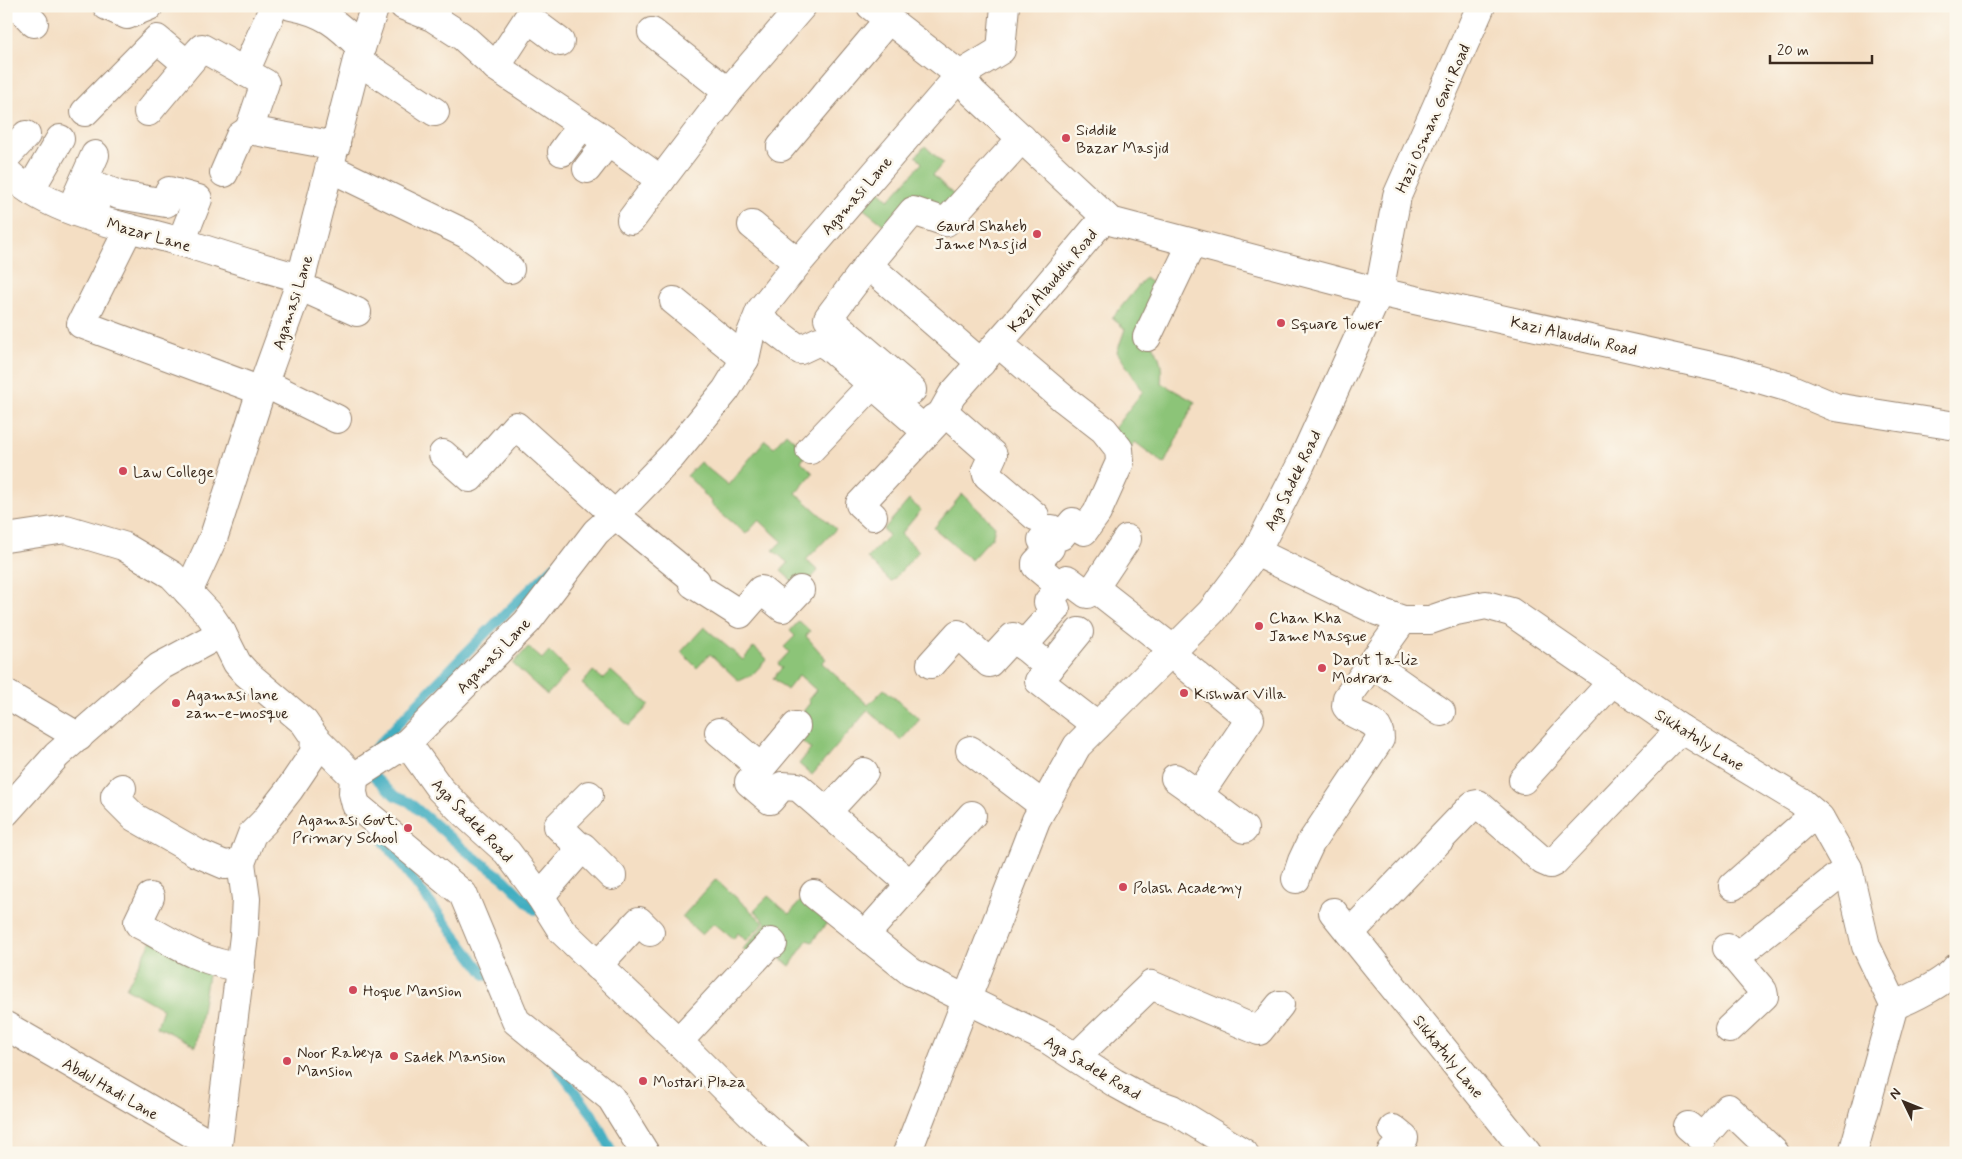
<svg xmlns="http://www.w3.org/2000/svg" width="1962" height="1159" font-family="Mynerve,sans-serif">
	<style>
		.green { fill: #8cc478; stroke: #64774b }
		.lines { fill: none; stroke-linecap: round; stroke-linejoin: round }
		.stream { stroke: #43aec1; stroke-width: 10 }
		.minor-casing { stroke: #988470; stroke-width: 30 }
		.tertiary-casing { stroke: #988470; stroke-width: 30 }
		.minor { stroke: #fff; stroke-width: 28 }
		.tertiary { stroke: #fff; stroke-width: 28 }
		.poi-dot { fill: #d1495b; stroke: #fbf7ec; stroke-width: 2 }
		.labels { text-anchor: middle; stroke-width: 5; stroke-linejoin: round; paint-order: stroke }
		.street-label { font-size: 16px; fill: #3b2a1e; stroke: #fbf7ec }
		.poi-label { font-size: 16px; fill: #3b2a1e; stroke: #fbf7ec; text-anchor: start }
	</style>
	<rect width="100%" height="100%" fill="#fbf7ec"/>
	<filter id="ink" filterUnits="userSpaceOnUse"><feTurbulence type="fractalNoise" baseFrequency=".02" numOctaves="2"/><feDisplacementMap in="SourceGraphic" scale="10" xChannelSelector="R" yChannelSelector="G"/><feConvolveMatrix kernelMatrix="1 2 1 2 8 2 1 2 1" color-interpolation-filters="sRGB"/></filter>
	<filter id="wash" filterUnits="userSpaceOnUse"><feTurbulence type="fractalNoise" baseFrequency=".0096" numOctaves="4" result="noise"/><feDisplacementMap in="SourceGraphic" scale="20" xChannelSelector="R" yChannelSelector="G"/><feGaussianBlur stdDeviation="1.12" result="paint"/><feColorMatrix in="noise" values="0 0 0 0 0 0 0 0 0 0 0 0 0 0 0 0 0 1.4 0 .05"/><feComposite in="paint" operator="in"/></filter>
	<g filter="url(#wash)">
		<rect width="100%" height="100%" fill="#f4dec3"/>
		<!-- green -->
		<g class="green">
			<polygon points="925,146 943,163 933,175 960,201 893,232 856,203 872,184 889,200 922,163 916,156"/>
			<path d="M1145 278 1167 294 1146 336C1159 351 1163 363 1161 383L1195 402 1164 464 1135 442 1123 457 1113 430 1143 391 1117 352 1125 329 1112 318Z"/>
			<polygon points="786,433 808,453 801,461 813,473 796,493 836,529 806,560 818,571 801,589 781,571 788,563 773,550 782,541 759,520 746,534 711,504 712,502 702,493 703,491 687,476 700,462 728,485 765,440 774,447"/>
			<polygon points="962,494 995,526 993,536 971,560 934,528"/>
			<polygon points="909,500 921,510 901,534 919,551 891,582 867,558 889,535 883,530"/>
			<polygon points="799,621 810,631 806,636 826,659 822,663 868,705 884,689 920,719 901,740 868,710 812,775 799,764 811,749 788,730 810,703 808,700 816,690 799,675 787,690 773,678 782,668 778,664 789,652 784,647 795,636 790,631"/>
			<polygon points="704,627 743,660 754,647 767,659 752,675 739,681 710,654 697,668 681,652"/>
			<polygon points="528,647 542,659 549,651 569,671 547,695 513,664"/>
			<polygon points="593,671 603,679 611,671 649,705 629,726 582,684"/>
			<polygon points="716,879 764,923 746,941 738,933 733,939 714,923 702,935 682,917"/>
			<polygon points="808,893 833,915 812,942 807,940 790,966 771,951 752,957 743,949 766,923 754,910 768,896 789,914"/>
			<polygon points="152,940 209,969 196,1046 157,1026 163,1009 126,988"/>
		</g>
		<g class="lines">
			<!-- stream -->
			<g class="stream">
				<path d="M371 753C431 688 492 624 557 564"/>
				<polyline points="368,771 395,796 409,802 466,851 504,879 535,910"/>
				<polyline points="384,842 486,976"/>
				<polyline points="557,1068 592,1114 613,1153"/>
			</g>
		</g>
	</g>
	<g filter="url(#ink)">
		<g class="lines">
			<defs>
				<g id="minor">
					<polyline points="18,6 34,23"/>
					<polyline points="107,6 127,15 149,6"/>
					<path d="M291 6C323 12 339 24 361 48"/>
					<polyline points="404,6 432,17 463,37 496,67 608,142"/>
					<polyline points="652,32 728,92"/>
					<polyline points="202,48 265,83 249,130 336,146"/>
					<polyline points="357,60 435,112"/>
					<polyline points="496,67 528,18 560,42"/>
					<polyline points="245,72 274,6"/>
					<polyline points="85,112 157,39 187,64"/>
					<polyline points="148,112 199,51"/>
					<polyline points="781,147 889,19"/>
					<polyline points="562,152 582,125"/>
					<polyline points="6,157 26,135"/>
					<polyline points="330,168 466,234 482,245 510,269"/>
					<polyline points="587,169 608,142 661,180 728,92 802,6"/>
					<path d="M6 171C50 215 124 225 181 242 221 254 260 268 301 278"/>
					<polyline points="224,173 240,136 249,130"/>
					<polyline points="30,190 60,139"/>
					<polyline points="71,209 95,155"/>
					<polyline points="90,216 102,188 119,195 166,203 169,191 198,199 181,242"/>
					<polyline points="631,220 661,180"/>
					<polyline points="752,225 798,263"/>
					<polyline points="129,228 81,324 261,391"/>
					<polyline points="868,265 981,363"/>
					<polyline points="299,286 357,312"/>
					<polyline points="674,301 745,359"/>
					<polyline points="758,318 800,350 819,341 829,347 927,432"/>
					<polyline points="1147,337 1192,243"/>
					<polyline points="998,343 1064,399 1104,430 1119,449 1120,462 1097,513 1084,531 1073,522 1061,536 1052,529 1042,540 1050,548 1036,563 1036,566 1061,587"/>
					<polyline points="264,383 337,419"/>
					<polyline points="912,390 828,318 868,265 913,211 946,222 1022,138"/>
					<polyline points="810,450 873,384"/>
					<polyline points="443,454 470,478 516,426 615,515 696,581 693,584 740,614 761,590 783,608 800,590"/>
					<polyline points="873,516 860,504 935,424 934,418"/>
					<polyline points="1035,516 987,475 986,470 993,455 943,411 952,395 1021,317 1105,217"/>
					<polyline points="6,538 66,529 123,546 172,575 209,614 222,633 237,663 246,673 304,722 315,738 314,753 289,790 264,822 252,834 241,863 246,899 244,936 217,1153"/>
					<polyline points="1256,552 1377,611 1403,620 1430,620 1456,611 1486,605 1511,612 1681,729 1800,801 1820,818 1848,868 1866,946 1894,1005 1853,1153"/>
					<polyline points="1093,589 1096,589 1174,650"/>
					<polyline points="188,592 214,536 261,391 299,286 357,60 375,6"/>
					<polyline points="1079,632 1039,681 1097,726"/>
					<polyline points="1023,646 1056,609 1048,602 1067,579 1087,594 1097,584 1127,539"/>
					<polyline points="1170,653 1250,719 1199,795 1175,778"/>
					<polyline points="1371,663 1441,712"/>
					<polyline points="931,664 958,634 989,663 1013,637 1050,668"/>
					<polyline points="6,694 79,737"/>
					<polyline points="796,726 749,782 770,800 782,786 798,787 910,884"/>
					<polyline points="719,732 761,768"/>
					<polyline points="315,738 354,777 353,793 356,805 463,894 516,1021 611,1098 645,1153"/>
					<polyline points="407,743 440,789 465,814 507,852 540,896 562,931 690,1053 754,1117 795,1153"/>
					<polyline points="970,750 1044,806"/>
					<polyline points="354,777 407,743 527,622 596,532 615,515 672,456 726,390 745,359 750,336 760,311 798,263 960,75 1001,50 1005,6"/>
					<polyline points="1523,780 1612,682"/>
					<polyline points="122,788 115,796 115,798 134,817 197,853 225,865 241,863"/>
					<polyline points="1199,795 1244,829"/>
					<polyline points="6,812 57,755 142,681 159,667 222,633"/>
					<polyline points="827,812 864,772"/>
					<polyline points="581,848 558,826 589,795"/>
					<path d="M1296 879 1302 861 1310 844 1380 739C1380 716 1356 721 1346 706L1347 698 1403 620"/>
					<polyline points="1733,886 1815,814"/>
					<polyline points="814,894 911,972 1047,1039 1115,1083 1144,1099 1172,1109 1244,1153"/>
					<polyline points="540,896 583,847 612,876"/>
					<path d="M150 897 138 922 139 924C171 942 204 964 241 967"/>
					<polyline points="1333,912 1527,1153"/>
					<polyline points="1350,933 1473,805 1478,804 1543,861 1550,864 1554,862 1681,729"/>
					<polyline points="865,935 972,815"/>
					<polyline points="1727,948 1763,991 1764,996 1729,1029"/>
					<polyline points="1735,958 1848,868"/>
					<polyline points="597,966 639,921 650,932"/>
					<path d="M1894 1005C1910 1000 1947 981 1956 968"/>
					<polyline points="6,1026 217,1148"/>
					<polyline points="678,1042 771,942 773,944"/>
					<polyline points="1076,1057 1151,985 1259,1031 1280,1005"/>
					<polyline points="1688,1126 1702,1138 1728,1108 1775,1153"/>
					<polyline points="1391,1153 1404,1138 1393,1129"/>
				</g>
				<g id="tertiary">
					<polyline points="871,6 960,75 972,92 1110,221 1379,292 1729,370 1790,388 1835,407 1956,426"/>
					<polyline points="907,1153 1036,820 1077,746 1211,612 1256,552 1300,466 1379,292 1397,196 1481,6"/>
				</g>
			</defs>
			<!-- minor casing -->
			<use href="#minor" class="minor-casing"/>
			<!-- tertiary casing -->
			<use href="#tertiary" class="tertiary-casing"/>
			<!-- minor -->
			<use href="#minor" class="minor"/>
			<!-- tertiary -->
			<use href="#tertiary" class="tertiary"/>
		</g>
	</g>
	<!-- markers -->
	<g class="poi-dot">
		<circle cx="1066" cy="138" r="5"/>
		<circle cx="1037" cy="234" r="5"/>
		<circle cx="1281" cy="323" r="5"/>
		<circle cx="123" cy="471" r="5"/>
		<circle cx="1259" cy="626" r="5"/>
		<circle cx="1322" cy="668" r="5"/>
		<circle cx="1184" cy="693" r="5"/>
		<circle cx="176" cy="703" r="5"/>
		<circle cx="408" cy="828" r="5"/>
		<circle cx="1123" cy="887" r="5"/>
		<circle cx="353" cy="990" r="5"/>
		<circle cx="394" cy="1056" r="5"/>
		<circle cx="287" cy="1061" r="5"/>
		<circle cx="643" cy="1081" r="5"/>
	</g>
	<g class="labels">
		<!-- street labels -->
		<g class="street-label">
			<text transform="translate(1432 118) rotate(-66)" y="6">Hazi Osman Gani Road</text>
			<text transform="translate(856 195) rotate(-49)" y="6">Agamasi Lane</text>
			<text transform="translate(149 234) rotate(16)" y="6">Mazar Lane</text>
			<text transform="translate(1052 280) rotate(-50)" y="6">Kazi Alauddin Road</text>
			<text transform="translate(292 302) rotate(-72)" y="6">Agamasi Lane</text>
			<text transform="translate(1574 335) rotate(13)" y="6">Kazi Alauddin Road</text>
			<text transform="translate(1292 480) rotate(-64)" y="6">Aga Sadek Road</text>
			<text transform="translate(493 655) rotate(-46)" y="6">Agamasi Lane</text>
			<text transform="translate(1700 739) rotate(32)" y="6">Sikkatuly Lane</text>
			<text transform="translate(473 820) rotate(46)" y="6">Aga Sadek Road</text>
			<text transform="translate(1449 1056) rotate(51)" y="6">Sikkatuly Lane</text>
			<text transform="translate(1093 1067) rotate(31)" y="6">Aga Sadek Road</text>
			<text transform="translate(111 1088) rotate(30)" y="6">Abdul Hadi Lane</text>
		</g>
		<!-- poi labels -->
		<g class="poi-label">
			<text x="1076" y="135">Siddik<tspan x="1076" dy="18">Bazar Masjid</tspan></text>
			<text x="1027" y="231" text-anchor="end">Gaurd Shaheb<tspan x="1027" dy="18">Jame Masjid</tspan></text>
			<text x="1291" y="329">Square Tower</text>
			<text x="133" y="477">Law College</text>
			<text x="1269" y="623">Chan Kha<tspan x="1269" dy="18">Jame Masque</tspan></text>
			<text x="1332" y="665">Darut Ta-liz<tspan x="1332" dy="18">Modrara</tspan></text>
			<text x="1194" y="699">Kishwar Villa</text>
			<text x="186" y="700">Agamasi lane<tspan x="186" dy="18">zam-e-mosque</tspan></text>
			<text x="398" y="825" text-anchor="end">Agamasi Govt.<tspan x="398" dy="18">Primary School</tspan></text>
			<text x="1133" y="893">Polash Academy</text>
			<text x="363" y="996">Hoque Mansion</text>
			<text x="297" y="1058">Noor Rabeya<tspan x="297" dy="18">Mansion</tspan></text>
			<text x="404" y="1062">Sadek Mansion</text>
			<text x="653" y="1087">Mostari Plaza</text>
		</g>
	</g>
	<!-- margin -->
	<rect width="1962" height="1159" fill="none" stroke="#fbf7ec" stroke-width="25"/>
	<!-- north arrow -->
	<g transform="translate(1904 1102) rotate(313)" stroke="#fbf7ec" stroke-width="4" paint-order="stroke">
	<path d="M0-4L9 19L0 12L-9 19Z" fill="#3b2a1e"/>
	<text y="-8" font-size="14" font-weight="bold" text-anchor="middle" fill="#3b2a1e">N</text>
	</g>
	<!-- scale -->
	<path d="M1770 55v8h102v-8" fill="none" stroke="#3b2a1e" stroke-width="2.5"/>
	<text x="1777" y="55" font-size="15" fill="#3b2a1e" stroke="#fbf7ec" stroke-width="4" paint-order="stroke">20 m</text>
</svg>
